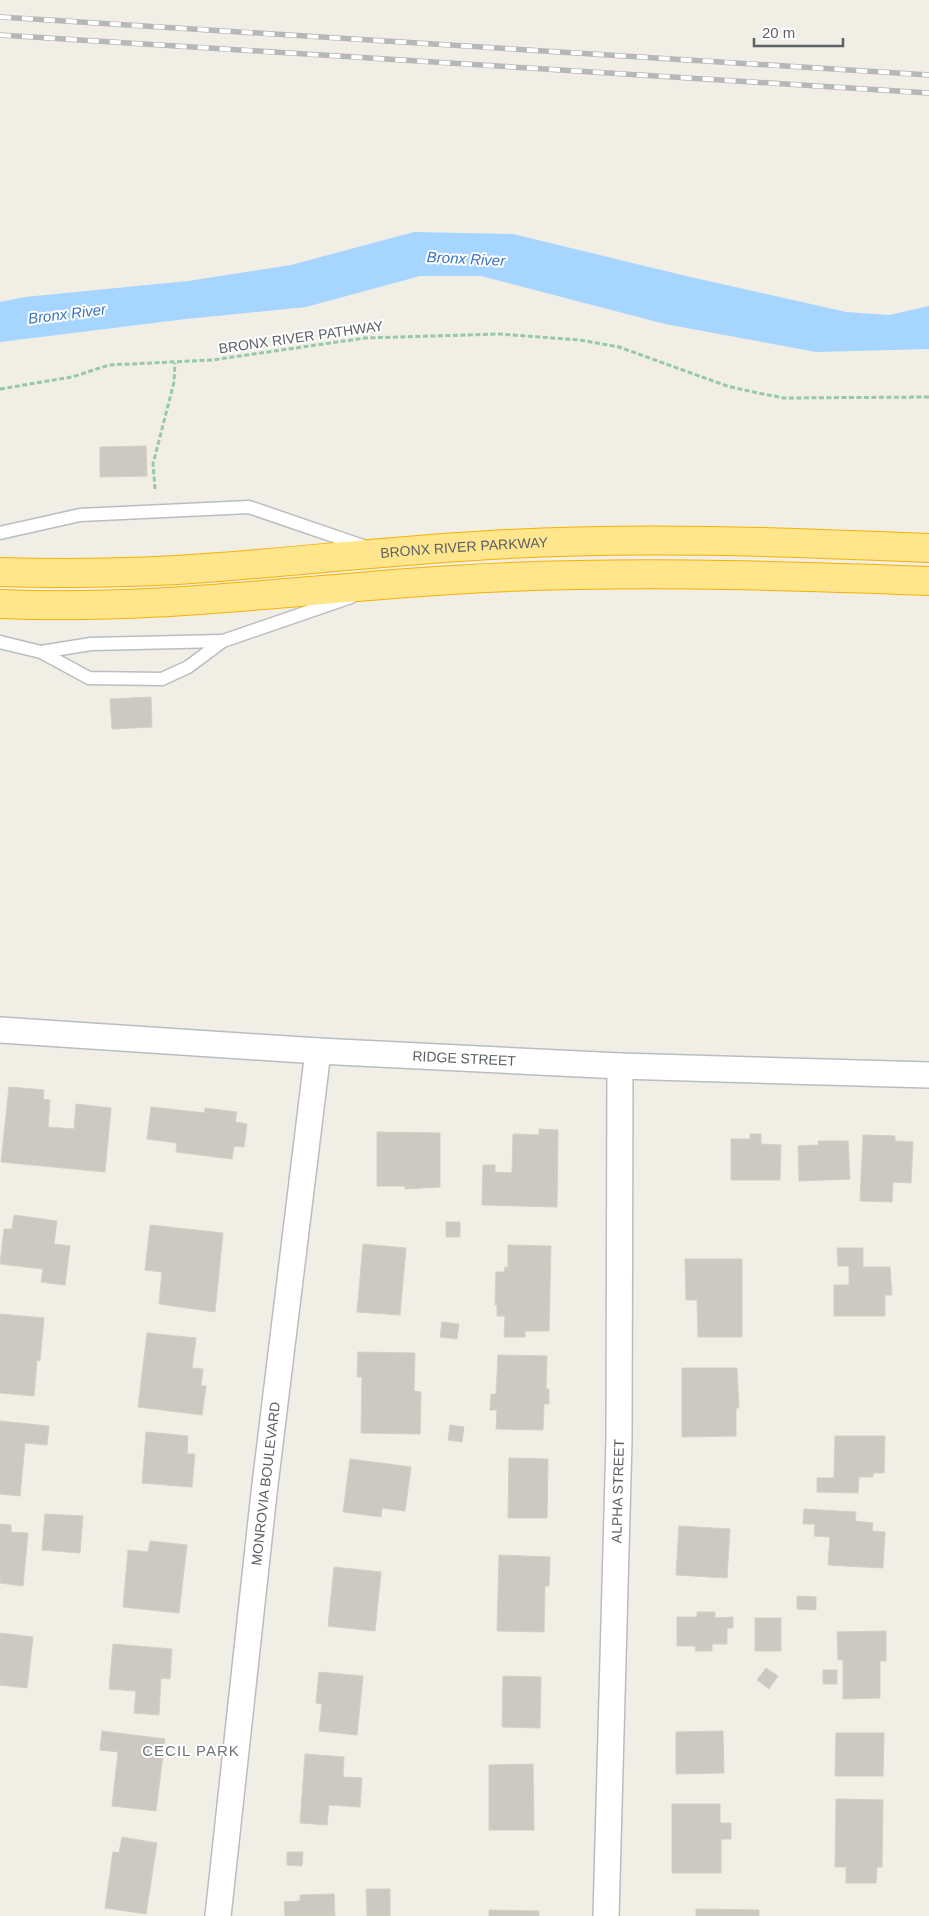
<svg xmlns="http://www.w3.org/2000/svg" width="929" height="1916" font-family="Helvetica,sans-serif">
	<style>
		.water { fill: #a6d5ff }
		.building { fill: #ccc8c2; stroke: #d6d0c2 }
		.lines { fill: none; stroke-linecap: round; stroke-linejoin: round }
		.lane-casing { stroke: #b9bdc2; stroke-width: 15 }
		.street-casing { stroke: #b9bdc2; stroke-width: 28 }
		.highway-casing { stroke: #f5b100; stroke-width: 30 }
		.path { stroke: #96c9a7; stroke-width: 3; stroke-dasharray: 5 2.5; stroke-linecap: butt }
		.lane { stroke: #fff; stroke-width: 12 }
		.street { stroke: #fff; stroke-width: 25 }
		.highway { stroke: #ffe68d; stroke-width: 28 }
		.rail-casing { stroke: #b6b7b8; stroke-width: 5.5 }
		.rail { stroke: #fff; stroke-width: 4; stroke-dasharray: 11; stroke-linecap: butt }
		.labels { text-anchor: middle; stroke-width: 4; stroke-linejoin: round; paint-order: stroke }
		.street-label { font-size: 14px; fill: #5c6167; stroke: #fff }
		.water-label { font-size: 15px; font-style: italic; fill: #3874bc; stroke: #fff }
		.neighbourhood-label { font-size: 15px; letter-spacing: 1px; fill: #6d7379; stroke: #fff }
	</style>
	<rect width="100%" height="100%" fill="#f0eee5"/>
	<!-- water -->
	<polygon class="water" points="414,232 513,234 686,276 846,312 889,315 929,306 929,349 816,352 665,324 481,276 420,276 306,307 186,319 0,342 0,302 25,297 188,281 291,265"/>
	<!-- building -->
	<g class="building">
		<polygon points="146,446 147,476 100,477 100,447"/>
		<polygon points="151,697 152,727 112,729 110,699"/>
		<polygon points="9,1087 44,1090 43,1099 50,1100 48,1127 74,1129 76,1104 111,1108 105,1172 1,1162"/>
		<polygon points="151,1107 205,1113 205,1108 237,1112 235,1122 247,1124 244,1147 234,1146 232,1159 176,1152 177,1143 147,1139"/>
		<polygon points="539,1129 558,1130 557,1207 482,1205 483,1165 495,1165 495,1172 512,1173 513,1134 539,1135"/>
		<polygon points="377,1132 440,1133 440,1187 405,1189 405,1186 377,1186"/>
		<polygon points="750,1134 761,1134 761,1144 781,1145 780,1180 731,1180 731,1139 750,1139"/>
		<polygon points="863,1135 895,1136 895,1141 913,1142 911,1183 893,1182 892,1202 860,1201"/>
		<polygon points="818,1141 848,1141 850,1179 799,1181 798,1146 819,1145"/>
		<polygon points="14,1215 57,1221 54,1244 70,1246 65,1285 41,1282 43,1269 0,1264 4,1229 12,1229"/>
		<rect x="446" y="1222" width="14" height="15"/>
		<polygon points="150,1225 223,1233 215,1312 159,1304 162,1272 145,1270"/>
		<polygon points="363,1244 406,1248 400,1315 357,1312"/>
		<polygon points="508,1245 551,1246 549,1331 525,1331 525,1337 504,1337 505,1316 497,1316 497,1305 495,1305 496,1272 504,1272 505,1267 508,1267"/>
		<polygon points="837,1248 863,1248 863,1267 890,1267 892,1295 885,1295 885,1316 834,1316 834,1285 849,1285 849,1266 838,1266"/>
		<polygon points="685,1259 742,1259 742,1337 698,1337 697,1300 686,1300"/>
		<polygon points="0,1314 44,1318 40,1361 37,1360 34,1396 0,1393"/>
		<polygon points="442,1322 459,1324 457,1339 440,1337"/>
		<polygon points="147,1333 196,1338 192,1368 203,1369 201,1386 206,1386 202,1415 138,1407"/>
		<polygon points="358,1352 415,1353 414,1391 421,1392 420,1434 361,1433 362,1377 357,1377"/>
		<polygon points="498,1355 547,1356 546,1389 549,1389 549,1404 544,1404 543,1430 496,1429 497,1410 490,1410 491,1394 496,1394"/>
		<polygon points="682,1368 737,1368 739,1408 736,1408 736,1436 682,1437"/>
		<polygon points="0,1421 49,1426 47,1445 25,1443 20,1496 0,1494"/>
		<polygon points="450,1425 464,1427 462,1442 448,1440"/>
		<polygon points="146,1432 188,1436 187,1454 195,1454 192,1487 142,1483"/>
		<polygon points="835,1436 885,1436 884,1473 873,1473 873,1477 859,1477 858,1493 817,1492 817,1478 834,1478"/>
		<polygon points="509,1458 548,1459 547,1518 508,1518"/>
		<polygon points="350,1459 411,1467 405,1511 382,1508 381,1517 343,1512"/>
		<polygon points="804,1509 856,1512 855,1521 873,1523 872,1531 885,1532 883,1568 828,1565 830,1537 814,1536 815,1524 803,1524"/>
		<polygon points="45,1514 83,1516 80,1553 42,1550"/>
		<polygon points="0,1524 11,1525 11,1532 28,1533 23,1586 0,1583"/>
		<polygon points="679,1526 730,1529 727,1578 676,1575"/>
		<polygon points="150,1541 187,1545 179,1613 123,1607 128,1550 148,1552"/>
		<polygon points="499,1555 550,1557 549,1586 545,1586 544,1632 497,1631"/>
		<polygon points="334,1567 381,1572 375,1631 328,1626"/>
		<polygon points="797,1596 816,1597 816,1610 797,1609"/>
		<polygon points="697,1612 715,1612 715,1618 733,1617 733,1628 727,1628 727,1644 712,1644 712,1651 695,1651 696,1646 677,1646 677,1617 697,1617"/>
		<rect x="755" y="1618" width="26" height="33"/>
		<polygon points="886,1631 886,1661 880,1661 880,1698 843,1699 843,1660 838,1660 837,1632"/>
		<polygon points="0,1633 33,1637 27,1688 0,1685"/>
		<polygon points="113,1644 172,1649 170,1679 161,1678 159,1715 134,1713 136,1691 109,1689"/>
		<polygon points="766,1668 778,1676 769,1689 757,1680"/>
		<rect x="823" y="1670" width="14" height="14"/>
		<polygon points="319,1672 363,1676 357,1735 319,1731 322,1704 316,1703"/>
		<polygon points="503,1676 541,1677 540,1728 502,1727"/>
		<polygon points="102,1731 165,1739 156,1811 112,1806 118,1752 100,1750"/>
		<polygon points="723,1731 724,1773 676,1774 676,1732"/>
		<polygon points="836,1733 884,1733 883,1776 835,1776"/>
		<polygon points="305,1754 344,1757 343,1777 362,1778 360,1807 329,1805 327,1825 300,1823"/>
		<polygon points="533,1764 534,1830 489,1830 489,1765"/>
		<polygon points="836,1799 883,1800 882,1867 877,1867 876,1883 846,1883 846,1867 835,1867"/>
		<polygon points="672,1804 720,1804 720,1823 731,1823 731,1839 721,1839 721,1873 672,1873"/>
		<polygon points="122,1837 157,1843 146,1914 105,1908 113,1852 119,1853"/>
		<polygon points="287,1852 303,1852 302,1866 287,1865"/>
		<polygon points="366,1889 390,1889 390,1916 367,1916"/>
		<polygon points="334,1894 335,1916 285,1916 284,1902 300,1901 300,1895"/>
		<polygon points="696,1909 759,1910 759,1916 696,1916"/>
		<polygon points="489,1910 539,1911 539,1916 489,1916"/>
	</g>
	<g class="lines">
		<defs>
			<g id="lane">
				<polyline points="0,533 80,515 249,507 366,547"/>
				<polyline points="0,642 41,652 89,678 162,679 188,667 223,641 351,597"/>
				<polyline points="41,652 91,644 223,641"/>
			</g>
			<g id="street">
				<path id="s1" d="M0 1030 318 1051 620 1066 929 1075"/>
				<path id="s2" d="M218 1916 264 1493 318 1051"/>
				<path id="s3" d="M606 1916 619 1440 620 1066"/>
			</g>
			<g id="highway">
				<path id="s4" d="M0 572C73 574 146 573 220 567 310 560 399 550 490 545 636 536 783 542 929 548"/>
				<path d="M0 604C152 611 302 589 452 580 611 570 770 575 929 581"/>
			</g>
		</defs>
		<!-- lane casing -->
		<use href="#lane" class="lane-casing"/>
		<!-- street casing -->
		<use href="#street" class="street-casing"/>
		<!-- highway casing -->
		<use href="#highway" class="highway-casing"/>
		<!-- path -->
		<g class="path">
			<polyline points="0,389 72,377 109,365 212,360 365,338 499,334 580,340 619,347 727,386 758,393 784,398 929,397"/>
			<polyline points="155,489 153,464 174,382 175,363"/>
		</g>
		<!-- lane -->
		<use href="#lane" class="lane"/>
		<!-- street -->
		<use href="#street" class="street"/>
		<!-- highway -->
		<use href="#highway" class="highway"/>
		<defs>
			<g id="rail">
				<polyline points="0,17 929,75"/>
				<polyline points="0,35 929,93"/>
			</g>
		</defs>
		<!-- rail casing -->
		<use href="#rail" class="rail-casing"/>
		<!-- rail -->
		<use href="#rail" class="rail"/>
	</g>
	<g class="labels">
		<!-- street labels -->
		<g class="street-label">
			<text transform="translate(301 337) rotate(-8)" y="5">BRONX RIVER PATHWAY</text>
			<text dy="5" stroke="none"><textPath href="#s4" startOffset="465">BRONX RIVER PARKWAY</textPath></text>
			<text dy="5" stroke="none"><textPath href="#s1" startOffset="465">RIDGE STREET</textPath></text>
			<text dy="5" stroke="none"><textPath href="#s2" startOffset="435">MONROVIA BOULEVARD</textPath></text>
			<text dy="5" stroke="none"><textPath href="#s3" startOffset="425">ALPHA STREET</textPath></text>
		</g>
		<!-- water labels -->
		<g class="water-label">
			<text transform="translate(466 259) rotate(3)" y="5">Bronx River</text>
			<text transform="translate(67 314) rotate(-7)" y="5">Bronx River</text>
		</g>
		<!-- neighbourhood labels -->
		<g class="neighbourhood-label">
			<text x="191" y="1756">CECIL PARK</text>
		</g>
	</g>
	<!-- scale -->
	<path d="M754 38v8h89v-8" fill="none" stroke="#5c6167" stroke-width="2.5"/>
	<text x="762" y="38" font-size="15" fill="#5c6167" stroke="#ffffff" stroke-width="4" paint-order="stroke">20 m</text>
</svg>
